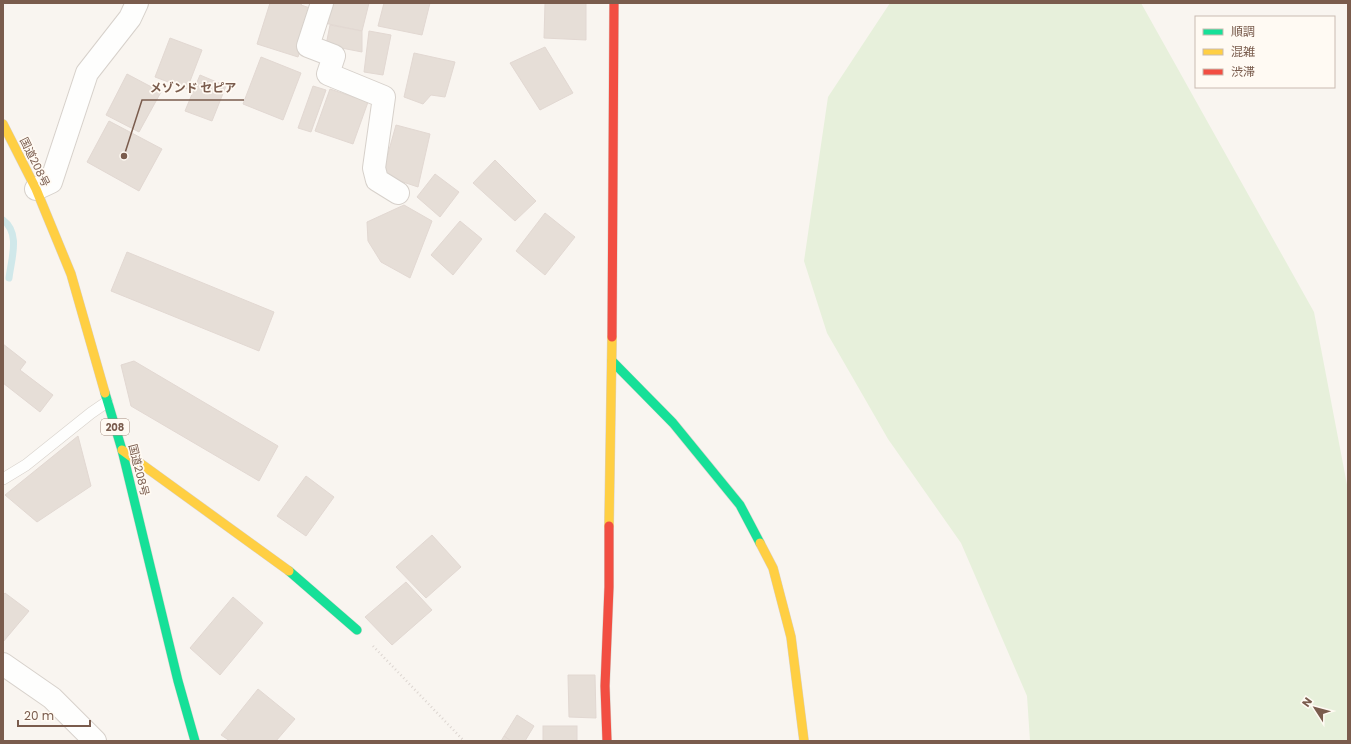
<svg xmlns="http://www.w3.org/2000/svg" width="1351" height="744" font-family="Poppins,'Noto Sans JP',sans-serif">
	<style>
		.green { fill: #e7f0db }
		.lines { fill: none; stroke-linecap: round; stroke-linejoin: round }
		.stream { stroke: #d0e8ea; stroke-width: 7 }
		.building { fill: #e6ded7; stroke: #e2d8d2 }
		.lane-casing { stroke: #d7d1cb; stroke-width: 12 }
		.street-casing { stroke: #d7d1cb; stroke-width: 24 }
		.fast-casing { stroke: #d9d2cb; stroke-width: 10 }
		.slow-casing { stroke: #d9d2cb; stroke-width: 10 }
		.jam-casing { stroke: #d9d2cb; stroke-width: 10 }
		.path { stroke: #dcd5d0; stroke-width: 2.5; stroke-dasharray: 1 3; stroke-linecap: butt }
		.lane { stroke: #fefefd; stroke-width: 11 }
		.street { stroke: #fefefd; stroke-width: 22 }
		.fast { stroke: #16e098; stroke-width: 9 }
		.slow { stroke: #ffcf43; stroke-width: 9 }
		.jam { stroke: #f24e42; stroke-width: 9 }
		.labels { text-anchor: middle; stroke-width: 3.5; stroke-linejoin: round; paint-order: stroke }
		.shield { fill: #fffaf3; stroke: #a28b7f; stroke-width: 1 }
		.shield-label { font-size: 10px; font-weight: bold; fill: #7a5c4d }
		.street-label { font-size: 11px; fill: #7a5c4d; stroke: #fffaf3 }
		.leader { fill: none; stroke: #7a5c4d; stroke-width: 1.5 }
		.callout-dot { fill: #7a5c4d; stroke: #fffaf3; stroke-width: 1.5 }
		.callout-label { font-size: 12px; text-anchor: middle; font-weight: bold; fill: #7a5c4d; stroke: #fffaf3; stroke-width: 3.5; stroke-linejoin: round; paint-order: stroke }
	</style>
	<rect width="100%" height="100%" fill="#f9f5f0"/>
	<!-- green -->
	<polygon class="green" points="890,3 1141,3 1314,312 1348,490 1348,741 1030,741 1027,696 961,543 888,439 827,333 804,261 828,97"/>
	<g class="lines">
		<!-- stream -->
		<path class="stream" d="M3 220C21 233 11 260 9 278"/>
	</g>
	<!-- building -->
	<g class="building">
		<polygon points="270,3 302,3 301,5 313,9 298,57 257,44"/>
		<polygon points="330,3 369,3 362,31 324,23"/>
		<polygon points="384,3 430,3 422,35 378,26"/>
		<polygon points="545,3 586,3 586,40 544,38"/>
		<polygon points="330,25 362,31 362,52 326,45"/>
		<polygon points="369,31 391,35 383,75 364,72"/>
		<polygon points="170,38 202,50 187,89 155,77"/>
		<polygon points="545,47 573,93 540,110 510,63"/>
		<polygon points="414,53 455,62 445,97 431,95 423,104 404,97"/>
		<polygon points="261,57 301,73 283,120 243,104"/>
		<polygon points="127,74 161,92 139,132 106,115"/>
		<polygon points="200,75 226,86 212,121 185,111"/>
		<polygon points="313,86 326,90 311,132 298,128"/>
		<polygon points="330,89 368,102 353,144 315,131"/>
		<polygon points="109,121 162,149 139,191 87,162"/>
		<polygon points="396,125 430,134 418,187 382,175"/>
		<polygon points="495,160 536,201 515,221 473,183"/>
		<polygon points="435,174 459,192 440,217 417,197"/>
		<polygon points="404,205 432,221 410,278 381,262 368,241 367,222"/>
		<polygon points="545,213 575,237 545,275 516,251"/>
		<polygon points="460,221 482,239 453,275 431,255"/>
		<polygon points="127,252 274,312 259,351 111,291"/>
		<polygon points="3,344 26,362 20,370 53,395 40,412 3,383"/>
		<polygon points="134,361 278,446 259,481 131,406 121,365"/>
		<polygon points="78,436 91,486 37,522 5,495"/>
		<polygon points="306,476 334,497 306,536 277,516"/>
		<polygon points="432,535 461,567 426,598 396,567"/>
		<polygon points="406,582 432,610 392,645 365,617"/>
		<polygon points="5,593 29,611 3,642 3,595"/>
		<polygon points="233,597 263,623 220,675 190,648"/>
		<polygon points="568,675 595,675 596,718 569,717"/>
		<polygon points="258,689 295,719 276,741 230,741 221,735"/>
		<polygon points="517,715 534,726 525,741 511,741 504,736"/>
		<rect x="543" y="726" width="34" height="15"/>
		<polygon points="504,736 511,741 501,741"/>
	</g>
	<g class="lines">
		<defs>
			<polyline id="lane" points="3,479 26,465 91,413 107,402"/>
			<g id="street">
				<polyline points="322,3 308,46 334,56 328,74 384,97 374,168 377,180 398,193"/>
				<polyline points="36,189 51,182 87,73 130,18 137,3"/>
				<polyline points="3,664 52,698 95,741"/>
			</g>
			<g id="fast">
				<polyline points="612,361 673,423 740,505 760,543"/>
				<polyline points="105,393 122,450 178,681 195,741"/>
				<polyline points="289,571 357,630"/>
			</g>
			<g id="slow">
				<polyline points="3,124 36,189 71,274 105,393"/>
				<polyline points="122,450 289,571"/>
				<polyline points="609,526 612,337"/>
				<polyline points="760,543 773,568 791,637 804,741"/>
			</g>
			<g id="jam">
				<polyline points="612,337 614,3"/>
				<polyline points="607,741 605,686 609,587 609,526"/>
			</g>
		</defs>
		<!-- lane casing -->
		<use href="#lane" class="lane-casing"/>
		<!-- street casing -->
		<use href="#street" class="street-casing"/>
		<!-- fast casing -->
		<use href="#fast" class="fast-casing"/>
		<!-- slow casing -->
		<use href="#slow" class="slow-casing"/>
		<!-- jam casing -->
		<use href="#jam" class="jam-casing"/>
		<!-- path -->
		<polyline class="path" points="373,646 464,741"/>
		<!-- lane -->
		<use href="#lane" class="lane"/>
		<!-- street -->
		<use href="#street" class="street"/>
		<!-- fast -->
		<use href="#fast" class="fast"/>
		<!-- slow -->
		<use href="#slow" class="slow"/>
		<!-- jam -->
		<use href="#jam" class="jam"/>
	</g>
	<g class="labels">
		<!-- shield labels -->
		<rect class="shield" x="101" y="419" width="28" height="16" rx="3"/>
		<g class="shield-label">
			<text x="115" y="431">208</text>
		</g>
		<!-- street labels -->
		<g class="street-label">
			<text transform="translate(35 162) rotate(64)" y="4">国道208号</text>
			<text transform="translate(139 470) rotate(76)" y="4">国道208号</text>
		</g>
	</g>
	<!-- callouts -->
	<path class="leader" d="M124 156L142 100H244"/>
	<circle class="callout-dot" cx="124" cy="156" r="4"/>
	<g class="callout-label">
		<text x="193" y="92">メゾンド セピア</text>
	</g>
	<!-- border -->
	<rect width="1351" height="744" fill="none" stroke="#7a5c4d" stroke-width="8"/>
	<!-- legend -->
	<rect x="1195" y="16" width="140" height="72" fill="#fffaf3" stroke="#cabbb1"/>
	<rect x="1203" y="29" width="20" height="6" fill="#16e098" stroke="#cabbb1"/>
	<text x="1231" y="36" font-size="12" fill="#7a5c4d">順調</text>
	<rect x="1203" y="49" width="20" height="6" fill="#ffcf43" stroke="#cabbb1"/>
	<text x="1231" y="56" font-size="12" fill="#7a5c4d">混雑</text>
	<rect x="1203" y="69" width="20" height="6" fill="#f24e42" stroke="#cabbb1"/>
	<text x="1231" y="76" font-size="12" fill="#7a5c4d">渋滞</text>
	<!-- north arrow -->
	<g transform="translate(1315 708) rotate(306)" stroke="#fffaf3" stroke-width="3" paint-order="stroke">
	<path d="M0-3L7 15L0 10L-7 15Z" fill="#7a5c4d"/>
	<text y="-6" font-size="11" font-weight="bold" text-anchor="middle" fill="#7a5c4d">N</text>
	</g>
	<!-- scale -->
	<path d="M18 720v6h72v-6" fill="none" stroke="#7a5c4d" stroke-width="2"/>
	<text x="24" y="720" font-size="12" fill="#7a5c4d" stroke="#fffaf3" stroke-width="3" paint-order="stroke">20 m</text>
</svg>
